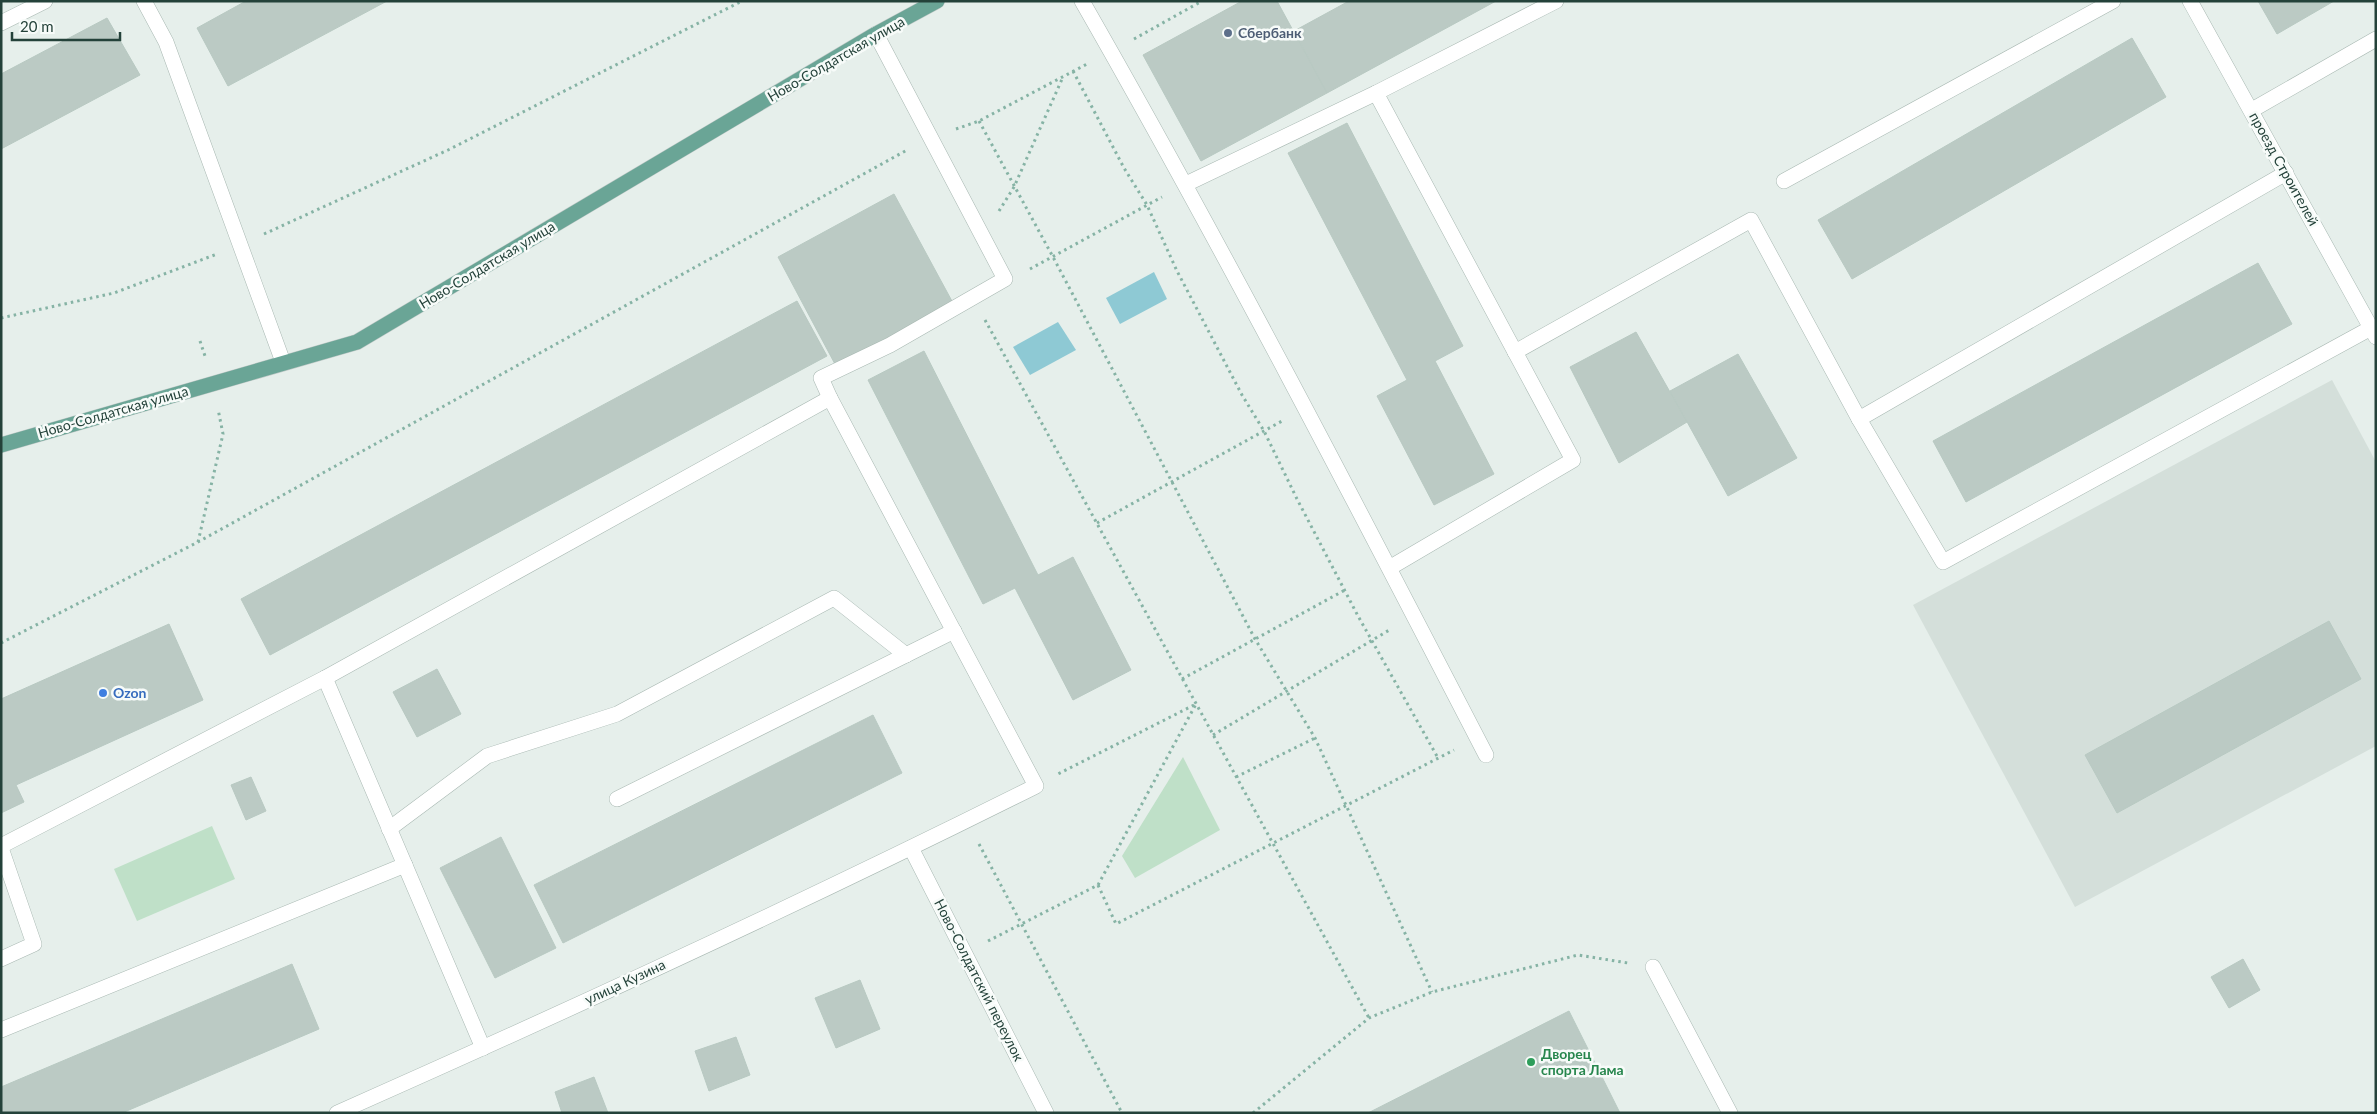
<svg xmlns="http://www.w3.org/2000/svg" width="2377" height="1114" font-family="Lato,sans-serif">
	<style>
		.built { fill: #d4dfda }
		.green { fill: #bfe0c8 }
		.water { fill: #8ec9d4 }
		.building { fill: #bbcac4; stroke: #b8c9c2 }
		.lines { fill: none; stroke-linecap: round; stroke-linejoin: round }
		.minor-casing { stroke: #a8b8b2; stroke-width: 16 }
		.major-casing { stroke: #c2cac8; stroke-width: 16 }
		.path { stroke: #86b3a5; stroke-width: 3; stroke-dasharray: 2.5 4; stroke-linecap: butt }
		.minor { stroke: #fff; stroke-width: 15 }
		.major { stroke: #6aa596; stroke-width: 15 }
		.service-dot { fill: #5c6f8a; stroke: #f7fbf9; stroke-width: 2 }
		.shop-dot { fill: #3f7fe0; stroke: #f7fbf9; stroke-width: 2 }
		.leisure-dot { fill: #2e9e5b; stroke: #f7fbf9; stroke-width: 2 }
		.labels { text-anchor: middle; stroke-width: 5; stroke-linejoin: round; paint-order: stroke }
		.service-label { font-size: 14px; font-weight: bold; fill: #4e5e75; stroke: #f7fbf9; text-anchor: start }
		.street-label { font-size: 14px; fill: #24423a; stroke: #f7fbf9 }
		.shop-label { font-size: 14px; font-weight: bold; fill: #366cbe; stroke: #f7fbf9; text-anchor: start }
		.leisure-label { font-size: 14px; font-weight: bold; fill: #27864d; stroke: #f7fbf9; text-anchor: start }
	</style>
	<rect width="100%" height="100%" fill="#e6efeb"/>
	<!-- built -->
	<polygon class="built" points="2332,380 2376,462 2376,746 2075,907 1913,605"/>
	<!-- green -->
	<g class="green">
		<polygon points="1183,757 1220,830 1135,878 1122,856"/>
		<polygon points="212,826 235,879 137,921 114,869"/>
	</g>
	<!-- water -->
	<g class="water">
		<polygon points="1154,272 1167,299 1120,324 1106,298"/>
		<polygon points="1058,322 1076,350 1030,375 1013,347"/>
	</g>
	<!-- building -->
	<g class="building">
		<polygon points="246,1 387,1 228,86 197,28"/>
		<polygon points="1242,1 1277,1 1327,93 1201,161 1143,55"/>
		<polygon points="1349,1 1496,1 1327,93 1294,31"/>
		<polygon points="2258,1 2334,1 2277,34"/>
		<polygon points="107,18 140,75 1,149 1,74"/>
		<polygon points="2132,38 2166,97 1852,279 1818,220"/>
		<polygon points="1347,123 1463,346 1435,361 1494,474 1434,505 1377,396 1407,380 1288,153"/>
		<polygon points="894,194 953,303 836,366 778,257"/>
		<polygon points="2258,263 2292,324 1966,502 1933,441"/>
		<polygon points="797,301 827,356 270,655 241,599"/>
		<polygon points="1636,332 1687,422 1619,463 1570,367"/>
		<polygon points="924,351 1038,575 1073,557 1131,670 1073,700 1015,588 983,604 868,380"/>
		<polygon points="1738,354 1797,458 1728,496 1670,391"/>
		<polygon points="2329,621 2361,679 2117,813 2085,755"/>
		<polygon points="169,624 203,700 16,785 24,802 1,813 1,699"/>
		<polygon points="437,669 461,714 417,737 393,692"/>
		<polygon points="873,715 902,773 563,943 534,885"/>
		<polygon points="251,777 266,811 246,820 231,785"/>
		<polygon points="501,837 556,948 495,978 440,868"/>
		<polygon points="2243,959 2260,990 2229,1008 2211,977"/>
		<polygon points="292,964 319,1029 122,1113 1,1113 1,1087"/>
		<polygon points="860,980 880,1029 836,1048 815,998"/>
		<polygon points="1569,1011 1620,1113 1368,1113"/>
		<polygon points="736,1037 750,1075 709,1091 695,1051"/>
		<polygon points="594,1077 608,1113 562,1113 555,1092"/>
	</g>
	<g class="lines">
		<defs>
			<g id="minor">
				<polyline points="144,1 166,42 283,362"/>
				<path d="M1082 1C1224 249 1355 502 1486 755"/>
				<polyline points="2190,1 2376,337"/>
				<polyline points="1,23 45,1"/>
				<polyline points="2252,110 2376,39"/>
				<polyline points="2286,173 1859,419 1943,562 2371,328"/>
				<polyline points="1784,181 2113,1"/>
				<polyline points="1186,184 1376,93"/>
				<polyline points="1515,352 1751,220 1859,419"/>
				<polyline points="830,398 821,378 890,345 1005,279 876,34"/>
				<polyline points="1391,567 1573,460 1376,93 1556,1"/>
				<path d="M325 678 830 398 1036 786C806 901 572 1009 337 1113"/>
				<polyline points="617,799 954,631"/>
				<polyline points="389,829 487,756 617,714 834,598 906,655"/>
				<polyline points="1,846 325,678 483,1048"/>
				<polyline points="1,848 34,944 1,959"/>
				<polyline points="911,848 1046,1113"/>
				<polyline points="1653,967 1730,1113"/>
				<polyline points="1,1030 405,865"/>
			</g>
			<polyline id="major" points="1,445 357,342 876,34 937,1"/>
		</defs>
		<!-- minor casing -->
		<use href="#minor" class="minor-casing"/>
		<!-- major casing -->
		<use href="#major" class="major-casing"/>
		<!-- path -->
		<g class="path">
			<polyline points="1134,39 1202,1"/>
			<polyline points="1073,71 1124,168 1147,205 1177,271 1242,395 1264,431 1297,499 1358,616 1438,758"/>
			<polyline points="979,121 1053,257 1255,639 1315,738 1432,992"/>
			<polyline points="956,129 979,121 1087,64"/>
			<polyline points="999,211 1014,187 1063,77"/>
			<polyline points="264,234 448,150 742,1"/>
			<polyline points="1030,269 1162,197"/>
			<polyline points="1,318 114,293 217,254"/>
			<polyline points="985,320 1369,1018"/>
			<polyline points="200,341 206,359"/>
			<polyline points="1097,523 1282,421"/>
			<polyline points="198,542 223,434 218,409"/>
			<polyline points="1,643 198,542 907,150"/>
			<polyline points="1182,679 1345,590"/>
			<polyline points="1213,735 1391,629"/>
			<polyline points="1236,777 1315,738"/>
			<polyline points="979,844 1122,1113"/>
			<polyline points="1098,885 1116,924 1454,750"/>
			<polyline points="988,941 1098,885 1196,704 1058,774"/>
			<polyline points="1253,1113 1369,1018 1432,992 1578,955 1628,963"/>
		</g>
		<!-- minor -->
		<use href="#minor" class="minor"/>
		<!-- major -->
		<use href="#major" class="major"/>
	</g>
	<!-- markers -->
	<circle class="service-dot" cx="1228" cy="33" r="5"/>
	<circle class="shop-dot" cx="103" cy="693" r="5"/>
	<circle class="leisure-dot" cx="1531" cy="1062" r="5"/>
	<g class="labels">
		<!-- service labels -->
		<g class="service-label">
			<text x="1238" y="38">Сбербанк</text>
		</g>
		<!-- street labels -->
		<g class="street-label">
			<text transform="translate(836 59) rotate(-30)" y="5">Ново-Солдатская улица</text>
			<text transform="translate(2284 169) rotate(61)" y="5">проезд Строителей</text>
			<text transform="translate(487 265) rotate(-31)" y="5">Ново-Солдатская улица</text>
			<text transform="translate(113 412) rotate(-16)" y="5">Ново-Солдатская улица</text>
			<text transform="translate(979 980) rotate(63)" y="5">Ново-Солдатский переулок</text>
			<text transform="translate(625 982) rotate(-25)" y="5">улица Кузина</text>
		</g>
		<!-- shop labels -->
		<g class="shop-label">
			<text x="113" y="698">Ozon</text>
		</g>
		<!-- leisure labels -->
		<g class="leisure-label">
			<text x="1541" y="1059">Дворец<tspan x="1541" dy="16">спорта Лама</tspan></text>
		</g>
	</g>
	<!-- border -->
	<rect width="2377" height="1114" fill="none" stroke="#24423a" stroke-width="5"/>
	<!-- scale -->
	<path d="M12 32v8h108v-8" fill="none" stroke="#24423a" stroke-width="2.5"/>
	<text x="20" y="32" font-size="15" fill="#24423a" stroke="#f7fbf9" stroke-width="4" paint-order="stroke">20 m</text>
</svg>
